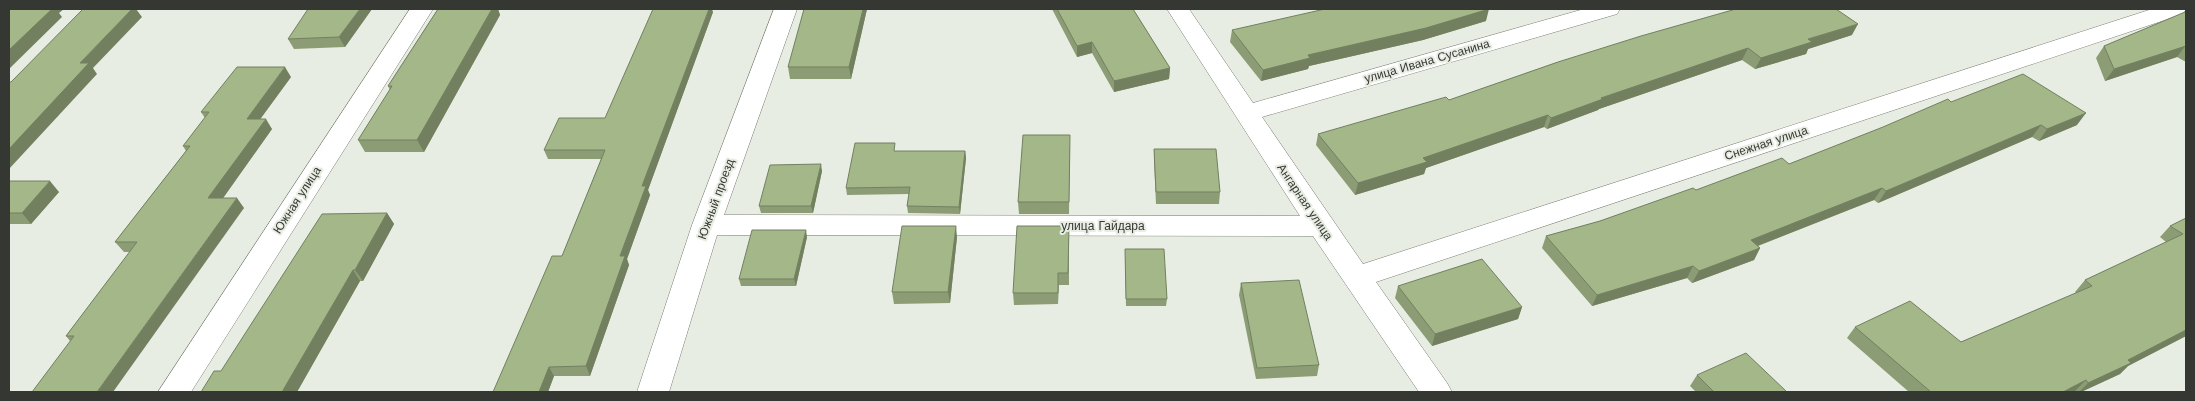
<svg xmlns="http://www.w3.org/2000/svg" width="2195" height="401" font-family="'Work Sans',sans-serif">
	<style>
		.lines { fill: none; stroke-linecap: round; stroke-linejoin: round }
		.minor-casing { stroke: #7a7e75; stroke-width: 1 }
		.minor { fill: #fff; fill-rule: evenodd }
		.wall { fill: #8c9d76 }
		.shaded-wall { fill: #728060 }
		.building { fill: #a3b789; stroke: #728060 }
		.labels { text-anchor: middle; stroke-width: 4; stroke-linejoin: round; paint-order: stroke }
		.street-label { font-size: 12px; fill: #353733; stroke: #e8ede3 }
	</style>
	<rect width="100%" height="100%" fill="#e8ede3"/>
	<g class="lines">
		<defs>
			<g id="minor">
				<polygon points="410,9 433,9 191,392 158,392"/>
				<polygon points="774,9 797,9 724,215 1300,216 1167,9 1189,9 1253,103 1584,9 1620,9 1617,14 1262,117 1363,264 2152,9 2186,9 2183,14 1376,282 1447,383 1452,392 1419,392 1313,236 717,235 669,392 637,392 692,225"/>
			</g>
		</defs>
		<!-- minor casing -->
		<use href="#minor" class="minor-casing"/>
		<!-- minor -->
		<use href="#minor" class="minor"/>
	</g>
	<!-- wall -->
	<g class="wall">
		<polygon points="372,9 345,47 294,49 288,39"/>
		<polygon points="438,9 498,9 500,15 424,152 365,152 358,140 390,90 388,86"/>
		<polygon points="867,9 851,79 790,79 788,67"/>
		<polygon points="1052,9 1133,9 1170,68 1169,79 1114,92 1092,53 1077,57"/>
		<polygon points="713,12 648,190 650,195 627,259 629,265 590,376 554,376 548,392 493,392 562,256 601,159 548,159 544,150 605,118"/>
		<polygon points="2186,12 2186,62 2177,57 2105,81 2096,58 2104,46"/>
		<polygon points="1486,21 1423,40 1309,66 1308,69 1261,81 1230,42 1232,30"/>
		<polygon points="1852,35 1808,49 1806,54 1755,69 1742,60 1599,109 1598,110 1547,129 1544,127 1426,168 1424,174 1355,195 1316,145 1318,134 1449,100 1558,62"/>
		<polygon points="291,77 260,119 272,129 223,198 244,208 70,341 66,336 130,252 124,252 115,242 186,151 183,146 205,118 201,112"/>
		<polygon points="1951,102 2077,125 2039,141 2032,137 1878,203 1874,200 1758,246 1760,248 1754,260 1692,283 1687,278 1592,306 1542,248 1546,236 1600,221 1696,190 1789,164"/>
		<polygon points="1070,147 1069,214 1019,214 1018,202"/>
		<polygon points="1154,149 1220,192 1219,204 1156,204 1154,160"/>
		<polygon points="896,151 965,151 966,158 960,214 908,213 907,206 909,194 847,195 846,188"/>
		<polygon points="822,171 813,213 761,213 759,206"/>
		<polygon points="9,181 59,192 31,224 9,224"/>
		<polygon points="387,213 394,224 363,281 360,281 297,392 221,371"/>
		<polygon points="2186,218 2186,336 2128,366 2120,374 2081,392 1909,392 1847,338 1855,327 1961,342 2076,293 2075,292 2085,280 2166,242 2160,237 2170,226"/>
		<polygon points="807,237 796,286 741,286 739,279"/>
		<polygon points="957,237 950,303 894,304 892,292"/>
		<polygon points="1069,237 1069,285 1059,285 1058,304 1014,305 1013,293"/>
		<polygon points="1125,256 1167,299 1166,306 1126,306"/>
		<polygon points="1241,283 1319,365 1317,376 1256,379 1239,295"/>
		<polygon points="1398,286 1522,307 1518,319 1432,346 1395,298"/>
		<polygon points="1697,375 1787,392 1696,392 1690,386"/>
	</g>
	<!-- shaded-wall -->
	<g class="shaded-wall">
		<polygon points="49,9 64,9 59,13 62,17 9,69 9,50"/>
		<polygon points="132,9 136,9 142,17 93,68 97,74 9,169 9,149 80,63"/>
		<polygon points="360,9 372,9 345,47 339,37"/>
		<polygon points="492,9 498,9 500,15 424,152 417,140"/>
		<polygon points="709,9 712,9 713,12 648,190 650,195 627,259 629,265 590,376 586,366 642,186"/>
		<polygon points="863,9 867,9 851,79 849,67"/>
		<polygon points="1489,9 1486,21 1423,40 1309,66 1308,69 1261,81 1263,70 1308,55"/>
		<polygon points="1858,24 1852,35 1808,49 1806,54 1755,69 1761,58 1808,39"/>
		<polygon points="1092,42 1092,53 1077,57 1077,46"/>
		<polygon points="2186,45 2177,57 2105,81 2114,69"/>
		<polygon points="1748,48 1742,60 1599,109 1598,110 1547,129 1551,118 1601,98"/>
		<polygon points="285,67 291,77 253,129 247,119"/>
		<polygon points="1170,68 1169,79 1114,92 1114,81"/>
		<polygon points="2086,113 2077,125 2039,141 2047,129"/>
		<polygon points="1548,115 1544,127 1426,168 1424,174 1355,195 1358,183 1423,158"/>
		<polygon points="266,119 272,129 216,208 208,198"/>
		<polygon points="2041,125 2032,137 1878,203 1886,191"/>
		<polygon points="965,151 966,158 960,214 959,207"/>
		<polygon points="821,164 822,171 813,213 811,206"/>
		<polygon points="50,181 59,192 31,224 22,213"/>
		<polygon points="1882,188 1874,200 1744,251 1751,240"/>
		<polygon points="237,198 244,208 113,392 97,392"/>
		<polygon points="387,213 394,224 363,281 355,270"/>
		<polygon points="956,226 957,237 950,303 948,292"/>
		<polygon points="806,230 807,237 796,286 794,279"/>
		<polygon points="1760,248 1754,260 1692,283 1699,271"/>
		<polygon points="1693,266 1687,278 1592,306 1597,295"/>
		<polygon points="353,270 360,281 297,392 282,392"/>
		<polygon points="1522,307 1518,319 1432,346 1435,334"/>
		<polygon points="2186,330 2186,336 2128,366 2120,374 2081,392 2079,392 2088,383 2128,360"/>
		<polygon points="549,367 554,376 548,392 539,392"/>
		<polygon points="2086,380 2074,392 2063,392"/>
	</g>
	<!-- building -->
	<g class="building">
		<polygon points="9,9 52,9 9,50"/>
		<polygon points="83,9 132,9 80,63 89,63 9,149 9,82 11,82"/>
		<polygon points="308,9 360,9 339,37 288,39"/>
		<polygon points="438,9 492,9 417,140 358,140 392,86 388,86"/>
		<polygon points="653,9 709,9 642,186 646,186 620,256 625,256 586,366 549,367 539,392 493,392 552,256 562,256 605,150 544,150 559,118 605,118"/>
		<polygon points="804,9 863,9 849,67 788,67"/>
		<polygon points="1057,9 1133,9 1170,68 1114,81 1092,42 1077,46"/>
		<polygon points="1325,9 1489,9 1426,28 1308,55 1310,58 1263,70 1232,30"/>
		<polygon points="1736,9 1836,9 1858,24 1808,39 1812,42 1761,58 1748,48 1601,98 1603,99 1551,118 1548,115 1423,158 1427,162 1358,183 1318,134 1446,97 1449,100 1558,62 1641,36"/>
		<polygon points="2185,12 2186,12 2186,46 2114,69 2104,46"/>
		<polygon points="237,67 285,67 247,119 266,119 208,198 237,198 97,392 32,392 74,336 66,336 137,242 115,242 190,146 183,146 209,112 201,112"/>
		<polygon points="2023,74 2086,113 2047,129 2041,125 1886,191 1882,188 1751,240 1760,248 1699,271 1693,266 1597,295 1546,236 1600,221 1693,188 1696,190 1782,158 1789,164 1883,127 1948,99 1951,102"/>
		<polygon points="1023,135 1070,135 1069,202 1018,202"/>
		<polygon points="855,143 895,143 894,151 965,151 959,207 907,206 910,187 846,188"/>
		<polygon points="1154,149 1216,149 1220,192 1156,192"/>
		<polygon points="821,164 811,206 759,206 770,165"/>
		<polygon points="9,181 50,181 22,213 9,213"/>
		<polygon points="387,213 355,270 353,270 282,392 201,392 214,371 221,371 322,214"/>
		<polygon points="2186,218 2186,330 2128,360 2131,363 2088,383 2086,380 2063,392 1931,392 1855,327 1910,301 1961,342 2092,286 2085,280 2183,234 2170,226"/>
		<polygon points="902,226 956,226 948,292 892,292"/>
		<polygon points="1017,226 1069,226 1068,273 1058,273 1058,293 1013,293"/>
		<polygon points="752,230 806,230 794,279 739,279"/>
		<polygon points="1125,249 1164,249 1167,299 1126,299"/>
		<polygon points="1482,259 1522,307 1435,334 1398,286"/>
		<polygon points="1299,280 1319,365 1257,368 1241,283"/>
		<polygon points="1746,353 1787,392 1714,392 1697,375"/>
	</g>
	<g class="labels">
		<!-- street labels -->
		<g class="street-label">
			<text transform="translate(1427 61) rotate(-16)" y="4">улица Ивана Сусанина</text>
			<text transform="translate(1766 143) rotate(-18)" y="4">Снежная улица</text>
			<text transform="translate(716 199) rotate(-70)" y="4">Южный проезд</text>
			<text transform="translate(297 200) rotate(-57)" y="4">Южная улица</text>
			<text transform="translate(1305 202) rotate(56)" y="4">Ангарная улица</text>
			<text x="1103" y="230">улица Гайдара</text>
		</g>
	</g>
	<!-- border -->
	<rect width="2195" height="401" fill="none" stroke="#353733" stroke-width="20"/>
</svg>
